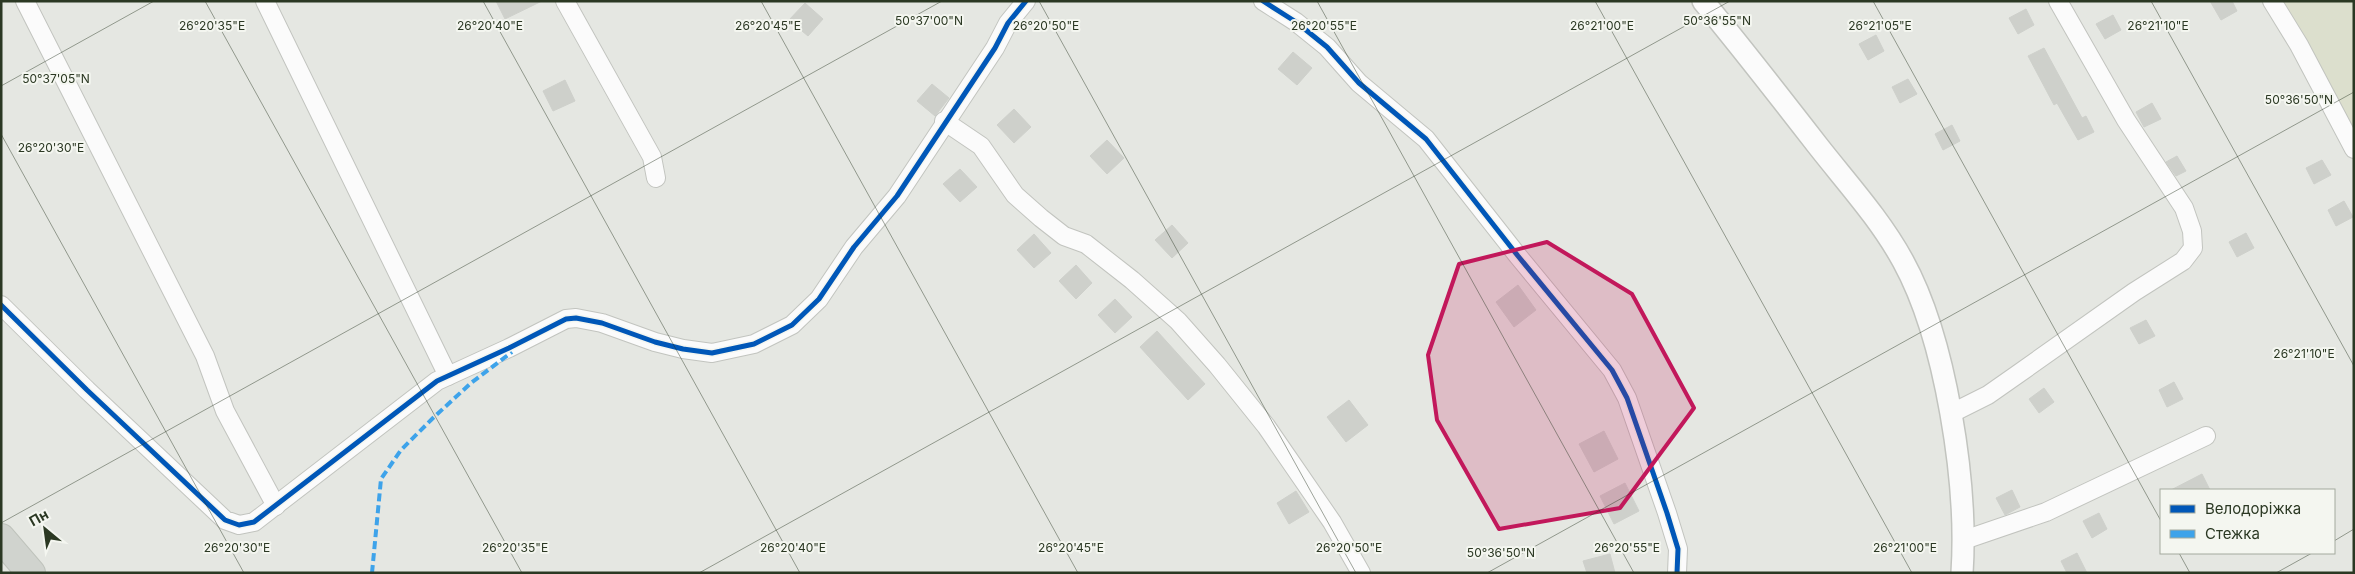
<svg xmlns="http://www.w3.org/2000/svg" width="2355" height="574" font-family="Inter,sans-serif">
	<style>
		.green { fill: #dcdfcd }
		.building { fill: #ced0cb; stroke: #ced0cb }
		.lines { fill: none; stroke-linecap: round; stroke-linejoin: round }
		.minor-casing { stroke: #c2c4bf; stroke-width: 20 }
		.tertiary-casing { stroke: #c2c4bf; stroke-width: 24 }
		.primary-casing { stroke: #bfc3bc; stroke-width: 30 }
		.minor { stroke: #fbfbfb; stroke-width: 18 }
		.tertiary { stroke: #fbfbfb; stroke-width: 21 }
		.primary { stroke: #d0d3ce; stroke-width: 28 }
		.quiet { stroke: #3ea3ea; stroke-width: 4; stroke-dasharray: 8 4; stroke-linecap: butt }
		.cycleway-casing { stroke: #f4f6f0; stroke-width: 8 }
		.cycleway { stroke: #0057b8; stroke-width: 5 }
		.marked { fill: #c2185b; fill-opacity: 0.2; stroke: #c2185b; stroke-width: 4; stroke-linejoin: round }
		.ticks { fill: none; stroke: #2b3823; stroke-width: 1; stroke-opacity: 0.45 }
		.ticks-label { font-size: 12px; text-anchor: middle; fill: #2b3823; stroke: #f4f6f0; stroke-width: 4; stroke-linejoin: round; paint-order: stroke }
	</style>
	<rect width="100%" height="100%" fill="#e5e7e2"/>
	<!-- green -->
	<polygon class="green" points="2272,1 2354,1 2354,149"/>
	<!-- building -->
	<g class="building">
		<polygon points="496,1 542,1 505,19"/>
		<polygon points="2210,1 2232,1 2237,11 2221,20"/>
		<polygon points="805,3 823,19 808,36 789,20"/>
		<polygon points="2026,9 2034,25 2018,34 2009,18"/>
		<polygon points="2113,15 2121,30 2105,39 2096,24"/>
		<polygon points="1876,35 1884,51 1868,60 1859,44"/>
		<polygon points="2044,48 2082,118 2086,116 2094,132 2078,140 2057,103 2054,105 2028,56"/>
		<polygon points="1293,52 1312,68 1297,85 1278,69"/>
		<polygon points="1908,79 1917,94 1900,103 1892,87"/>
		<polygon points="565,80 575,101 553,111 543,91"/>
		<polygon points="932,84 949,98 935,116 917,101"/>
		<polygon points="2152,103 2161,119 2144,127 2136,112"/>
		<polygon points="1014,109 1031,127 1014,143 997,125"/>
		<polygon points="1952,125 1960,141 1943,150 1935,134"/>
		<polygon points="1107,140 1124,158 1107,174 1090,156"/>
		<polygon points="2177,156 2186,171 2176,176 2166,162"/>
		<polygon points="2322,160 2331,175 2314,184 2306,168"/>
		<polygon points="960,169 977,187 960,202 943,184"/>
		<polygon points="2344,201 2353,217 2336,226 2328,210"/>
		<polygon points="1172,225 1188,243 1172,258 1155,240"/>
		<polygon points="2246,233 2254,248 2237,257 2229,242"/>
		<polygon points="1034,234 1051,253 1034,268 1017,250"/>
		<polygon points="1076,265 1092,283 1076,299 1059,281"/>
		<polygon points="1518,285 1536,310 1514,327 1496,302"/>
		<polygon points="1115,299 1132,317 1115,333 1098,315"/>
		<polygon points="2146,320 2155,336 2139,344 2130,328"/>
		<polygon points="1157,331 1205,384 1188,400 1140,347"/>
		<polygon points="2174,382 2183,399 2167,407 2159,390"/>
		<polygon points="2044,388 2054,402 2039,413 2029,399"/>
		<polygon points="1349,400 1368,425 1346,442 1327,417"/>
		<polygon points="1604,431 1618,459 1594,472 1579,444"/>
		<polygon points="2202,474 2210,490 2171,490"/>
		<polygon points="1625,483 1639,511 1614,524 1600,496"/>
		<polygon points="2012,490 2020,507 2005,515 1996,498"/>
		<polygon points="1296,491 1309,512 1289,524 1277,503"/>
		<polygon points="2099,513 2107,529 2092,538 2083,521"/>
		<polygon points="2077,553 2087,573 2067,573 2061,561"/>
		<polygon points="1610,554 1615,573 1587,573 1583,561"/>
	</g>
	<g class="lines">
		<defs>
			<g id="minor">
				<polyline points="25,1 205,356 225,411 276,506"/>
				<polyline points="265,1 448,376"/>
				<polyline points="565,1 652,157 656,178"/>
				<polyline points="1263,1 1296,22 1327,47 1359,83 1426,139 1518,256 1612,370 1627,398 1667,513 1678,549 1677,573"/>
				<polyline points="2272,1 2299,45 2354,149"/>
				<polyline points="944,121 981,146 1015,195 1041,218 1064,236 1086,244 1132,280 1178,321 1217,365 1266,426 1332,522 1361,573"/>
				<polyline points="1,305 87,390 225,520 239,525 254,522 437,381 509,348 566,319 576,318 602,323 655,342 683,349 712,353 754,344 792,325 819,299 854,247 897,196 995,48 1008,23 1026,1"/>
				<polyline points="1950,414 1988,395 2018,374 2134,292 2183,261 2193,248 2192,231 2184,208 2126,120 2058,1"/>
				<polyline points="1964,540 2046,512 2206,436"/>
			</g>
			<path id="tertiary" d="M1703 1C1742 48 1780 97 1818 146 1847 183 1880 219 1903 261 1946 339 1968 484 1962 573"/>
			<polyline id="primary" points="1,538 31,573"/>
		</defs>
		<!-- minor casing -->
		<use href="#minor" class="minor-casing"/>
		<!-- tertiary casing -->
		<use href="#tertiary" class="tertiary-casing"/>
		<!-- primary casing -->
		<use href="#primary" class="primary-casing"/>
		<!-- minor -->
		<use href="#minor" class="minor"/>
		<!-- tertiary -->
		<use href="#tertiary" class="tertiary"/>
		<!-- primary -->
		<use href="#primary" class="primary"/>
		<!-- quiet -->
		<polyline class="quiet" points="372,573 381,479 401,450 433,418 471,383 512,352"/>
		<defs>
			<g id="cycleway">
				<polyline points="1263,1 1296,22 1327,47 1359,83 1426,139 1518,256 1612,370 1627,398 1667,513 1678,549 1677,573"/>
				<polyline points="1,305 87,390 225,520 239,525 254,522 437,381 509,348 566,319 576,318 602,323 655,342 683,349 712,353 754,344 792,325 819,299 854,247 897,196 995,48 1008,23 1026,1"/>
			</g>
		</defs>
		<!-- cycleway casing -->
		<use href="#cycleway" class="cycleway-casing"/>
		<!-- cycleway -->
		<use href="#cycleway" class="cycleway"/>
	</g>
	<!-- marked area -->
	<path class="marked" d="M1547 242 1632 294 1694 408 1620 508 1499 529 1437 420 1428 355 1459 264Z"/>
	<!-- ticks -->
	<path class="ticks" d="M205 1 522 573M483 1 800 573M761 1 1078 573M1039 1 1356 573M1317 1 1634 573M1595 1 1912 573M1873 1 2161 521M2151 1 2354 366M1 86 154 1M1 134 244 573M1 523 942 1M2334 541 2354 529M2179 553 2190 573M699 573 1730 1M1487 573 2354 92M2276 573 2312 553"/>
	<g class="ticks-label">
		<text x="929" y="25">50°37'00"N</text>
		<text x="1717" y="25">50°36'55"N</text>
		<text x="212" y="30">26°20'35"E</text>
		<text x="490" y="30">26°20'40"E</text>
		<text x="768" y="30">26°20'45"E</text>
		<text x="1046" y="30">26°20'50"E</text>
		<text x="1324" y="30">26°20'55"E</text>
		<text x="1602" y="30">26°21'00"E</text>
		<text x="1880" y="30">26°21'05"E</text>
		<text x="2158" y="30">26°21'10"E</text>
		<text x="56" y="83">50°37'05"N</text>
		<text x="2299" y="104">50°36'50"N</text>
		<text x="51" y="152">26°20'30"E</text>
		<text x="2304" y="358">26°21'10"E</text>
		<text x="237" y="552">26°20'30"E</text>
		<text x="515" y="552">26°20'35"E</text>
		<text x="793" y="552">26°20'40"E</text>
		<text x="1071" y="552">26°20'45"E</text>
		<text x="1349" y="552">26°20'50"E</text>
		<text x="1627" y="552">26°20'55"E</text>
		<text x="1905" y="552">26°21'00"E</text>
		<text x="1501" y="557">50°36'50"N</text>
	</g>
	<!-- border -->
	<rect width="2355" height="574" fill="none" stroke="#2b3823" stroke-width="5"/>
	<!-- legend -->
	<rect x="2160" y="489" width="175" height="65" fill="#f4f6f0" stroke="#a4aa9e"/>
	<rect x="2170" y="505" width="25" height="8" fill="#0057b8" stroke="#a4aa9e"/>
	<text x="2205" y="514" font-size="15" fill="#2b3823">Велодоріжка</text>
	<rect x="2170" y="530" width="25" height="8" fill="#3ea3ea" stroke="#a4aa9e"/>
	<text x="2205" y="539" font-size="15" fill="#2b3823">Стежка</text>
	<!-- north arrow -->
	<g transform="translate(45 529) rotate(331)" stroke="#f4f6f0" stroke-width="4" paint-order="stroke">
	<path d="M0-4L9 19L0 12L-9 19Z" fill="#2b3823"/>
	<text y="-8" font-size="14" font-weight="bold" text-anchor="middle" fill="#2b3823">Пн</text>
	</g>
</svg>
